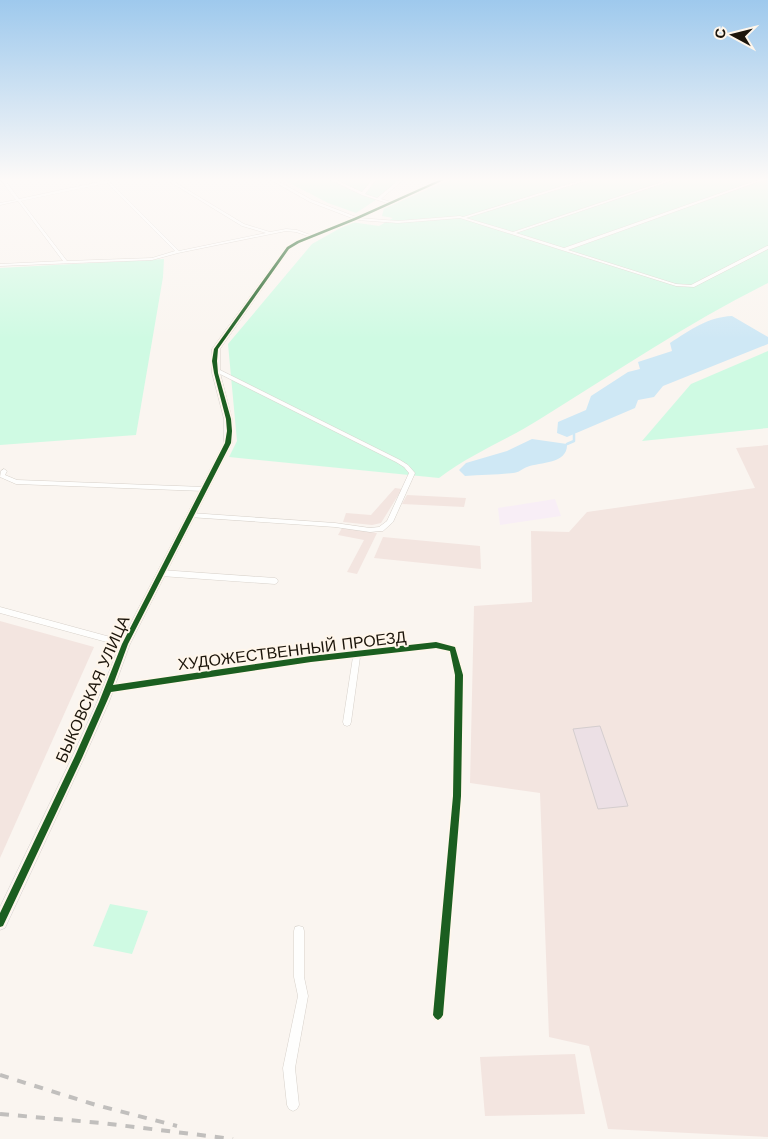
<svg xmlns="http://www.w3.org/2000/svg" width="768" height="1139" font-family="'Work Sans',sans-serif">
	<style>
		.commercial { fill: #f8eef6 }
		.industrial { fill: #f3e5e0 }
		.green { fill: #cffae3 }
		.water { fill: #cfe8f5 }
		.lines { fill: none; stroke-linecap: round; stroke-linejoin: round }
		.stream { stroke: #cfe8f5; stroke-width: 2.5 }
		.building { fill: #ece0e5; stroke: #d4cdce }
		.street-casing { stroke: #d7d1ca; stroke-width: 1 }
		.secondary-casing { stroke: #d7d1ca; stroke-width: 1 }
		.street { fill: #fefefd; fill-rule: evenodd }
		.secondary { fill: #faf6f6; fill-rule: evenodd }
		.rail { stroke: #c1bfbd; stroke-width: 4; stroke-dasharray: 9 9; stroke-linecap: butt }
		.cycleway-casing { stroke: #fff6eb; stroke-width: 3 }
		.cycleway { fill: #1b5e20; fill-rule: evenodd }
		.labels { text-anchor: middle; stroke-width: 4; stroke-linejoin: round; paint-order: stroke }
		.street-label { font-size: 16px; fill: #1c150b; stroke: #fff6eb }
	</style>
	<rect width="100%" height="100%" fill="#faf5f0"/>
	<!-- commercial -->
	<polygon class="commercial" points="555,499 561,516 500,525 498,508"/>
	<!-- industrial -->
	<g class="industrial">
		<polygon points="768,445 768,1137 608,1129 589,1046 549,1037 540,793 470,783 474,606 532,602 531,531 569,532 587,512 755,488 736,448"/>
		<polygon points="395,488 402,489 381,523 372,525 343,522 346,513 371,515"/>
		<polygon points="407,495 466,498 464,507 402,504"/>
		<polygon points="342,528 377,533 357,574 347,572 364,540 338,535"/>
		<polygon points="383,537 480,546 481,569 374,558"/>
		<polygon points="0,621 94,647 0,858"/>
		<polygon points="575,1054 585,1114 485,1116 480,1057"/>
	</g>
	<!-- green -->
	<g class="green">
		<polygon points="284,180 400,180 391,190 356,213 328,203"/>
		<path d="M449 180H768V283C689 322 616 372 540 419 507 440 470 454 439 478L229 457 237 441 228 344 312 244 351 222 379 226 393 218 382 216 384 208Z"/>
		<polygon points="164,259 163,277 136,435 0,445 0,268"/>
		<polygon points="768,351 768,428 642,441 691,384"/>
		<polygon points="110,904 148,911 132,954 93,946"/>
	</g>
	<!-- water -->
	<g class="water">
		<path d="M732 316 768 337V344L663 386 654 397 638 400 635 408 574 434 567 437 557 433 558 422 586 410 591 396 628 372 640 369 638 362 672 351 670 343C690 330 708 317 732 316Z"/>
		<path d="M532 439 567 444C568 464 541 462 527 467 522 469 518 473 513 473 497 475 481 475 465 476L459 470 466 463 507 451Z"/>
	</g>
	<g class="lines">
		<!-- stream -->
		<polyline class="stream" points="567,444 574,441 574,434"/>
	</g>
	<!-- building -->
	<polygon class="building" points="600,726 628,806 598,809 573,729"/>
	<g class="lines">
		<defs>
			<g id="street">
				<path d="M1 180H5L19 199 108 180 179 251 266 233 242 226 167 180H171L244 224 270 232 286 229 297 230 313 236 311 237 296 232 286 231 178 253 152 260 0 266V264L63 261 18 201 0 205V203L16 200ZM107 183 175 251 152 258 67 261 21 201Z"/>
				<polygon points="271,180 276,180 312,200 359,218 398,221 460,216 463,217 582,180 588,180 466,218 513,232 668,180 673,180 516,233 564,248 758,180 763,180 568,250 676,284 691,285 767,246 768,246 768,249 694,287 676,286 460,218 398,223 357,220 310,202"/>
				<polygon points="331,180 336,180 362,192 372,180 376,180 365,194 377,198 399,180 403,180 381,199 391,202 391,204 390,204 362,195"/>
				<polygon points="216,368 400,460 408,465 415,473 393,522 383,531 381,531 370,532 335,527 189,517 188,515 191,513 335,523 370,528 379,527 387,521 409,473 404,467 396,462 214,371 213,370"/>
				<polygon points="4,469 7,471 5,475 17,480 204,487 207,489 204,491 16,484 0,477 1,471"/>
				<polygon points="161,570 275,578 277,579 278,581 277,583 275,584 161,576 158,573"/>
				<polygon points="0,607 125,641 128,642 129,644 128,646 125,647 0,613"/>
				<polygon points="436,642 456,647 463,675 461,796 443,1015 442,1019 438,1020 434,1019 433,1015 453,796 455,675 450,651 436,648 360,657 351,722 350,725 347,726 344,725 343,722 353,657 311,662 108,692 105,691 104,689 105,687 108,686 311,656"/>
				<polygon points="299,926 303,927 304,931 304,977 308,996 295,1068 299,1105 297,1109 293,1111 289,1109 287,1105 283,1068 298,996 294,977 294,931 295,927"/>
			</g>
			<polygon id="secondary" points="438,180 445,180 357,220 300,243 290,249 220,349 220,373 232,419 232,443 130,644 109,702 84,758 5,928 0,930 0,907 73,755 97,702 120,644 224,443 224,419 212,373 212,349 286,247 296,241 353,218"/>
		</defs>
		<!-- street casing -->
		<use href="#street" class="street-casing"/>
		<!-- secondary casing -->
		<use href="#secondary" class="secondary-casing"/>
		<!-- street -->
		<use href="#street" class="street"/>
		<!-- secondary -->
		<use href="#secondary" class="secondary"/>
		<!-- rail -->
		<g class="rail">
			<polyline points="0,1075 96,1105 177,1126"/>
			<polyline points="0,1114 102,1123 233,1139"/>
		</g>
		<defs>
			<polygon id="cycleway" points="439,180 444,180 356,220 299,243 289,249 218,349 217,361 218,373 231,419 232,431 231,443 128,644 113,685 311,656 436,642 455,647 463,675 461,796 443,1015 441,1018 438,1020 435,1018 433,1015 453,796 455,675 450,651 436,648 311,662 111,692 82,758 3,926 0,927 0,913 75,756 99,702 122,644 225,443 227,431 226,419 214,373 212,361 214,349 287,247 297,241 354,218"/>
		</defs>
		<!-- cycleway casing -->
		<use href="#cycleway" class="cycleway-casing"/>
		<!-- cycleway -->
		<use href="#cycleway" class="cycleway"/>
	</g>
	<!-- sky -->
	<linearGradient id="sky" x2="0" y2="1"><stop stop-color="#9ec9ed"/><stop offset="0.53" stop-color="#fdfaf8"/><stop offset="1" stop-color="#fdfaf8" stop-opacity="0"/></linearGradient>
	<rect width="768" height="339" fill="url(#sky)"/>
	<g class="labels">
		<!-- street labels -->
		<g class="street-label">
			<text transform="translate(292 650) rotate(-7)" y="6">ХУДОЖЕСТВЕННЫЙ ПРОЕЗД</text>
			<text transform="translate(92 689) rotate(-66)" y="6">БЫКОВСКАЯ УЛИЦА</text>
		</g>
	</g>
	<!-- north arrow -->
	<g transform="translate(733 35) rotate(277)" stroke="#fff6eb" stroke-width="4" paint-order="stroke">
	<path d="M0-4L9 19L0 12L-9 19Z" fill="#1c150b"/>
	<text y="-8" font-size="14" font-weight="bold" text-anchor="middle" fill="#1c150b">С</text>
	</g>
</svg>
